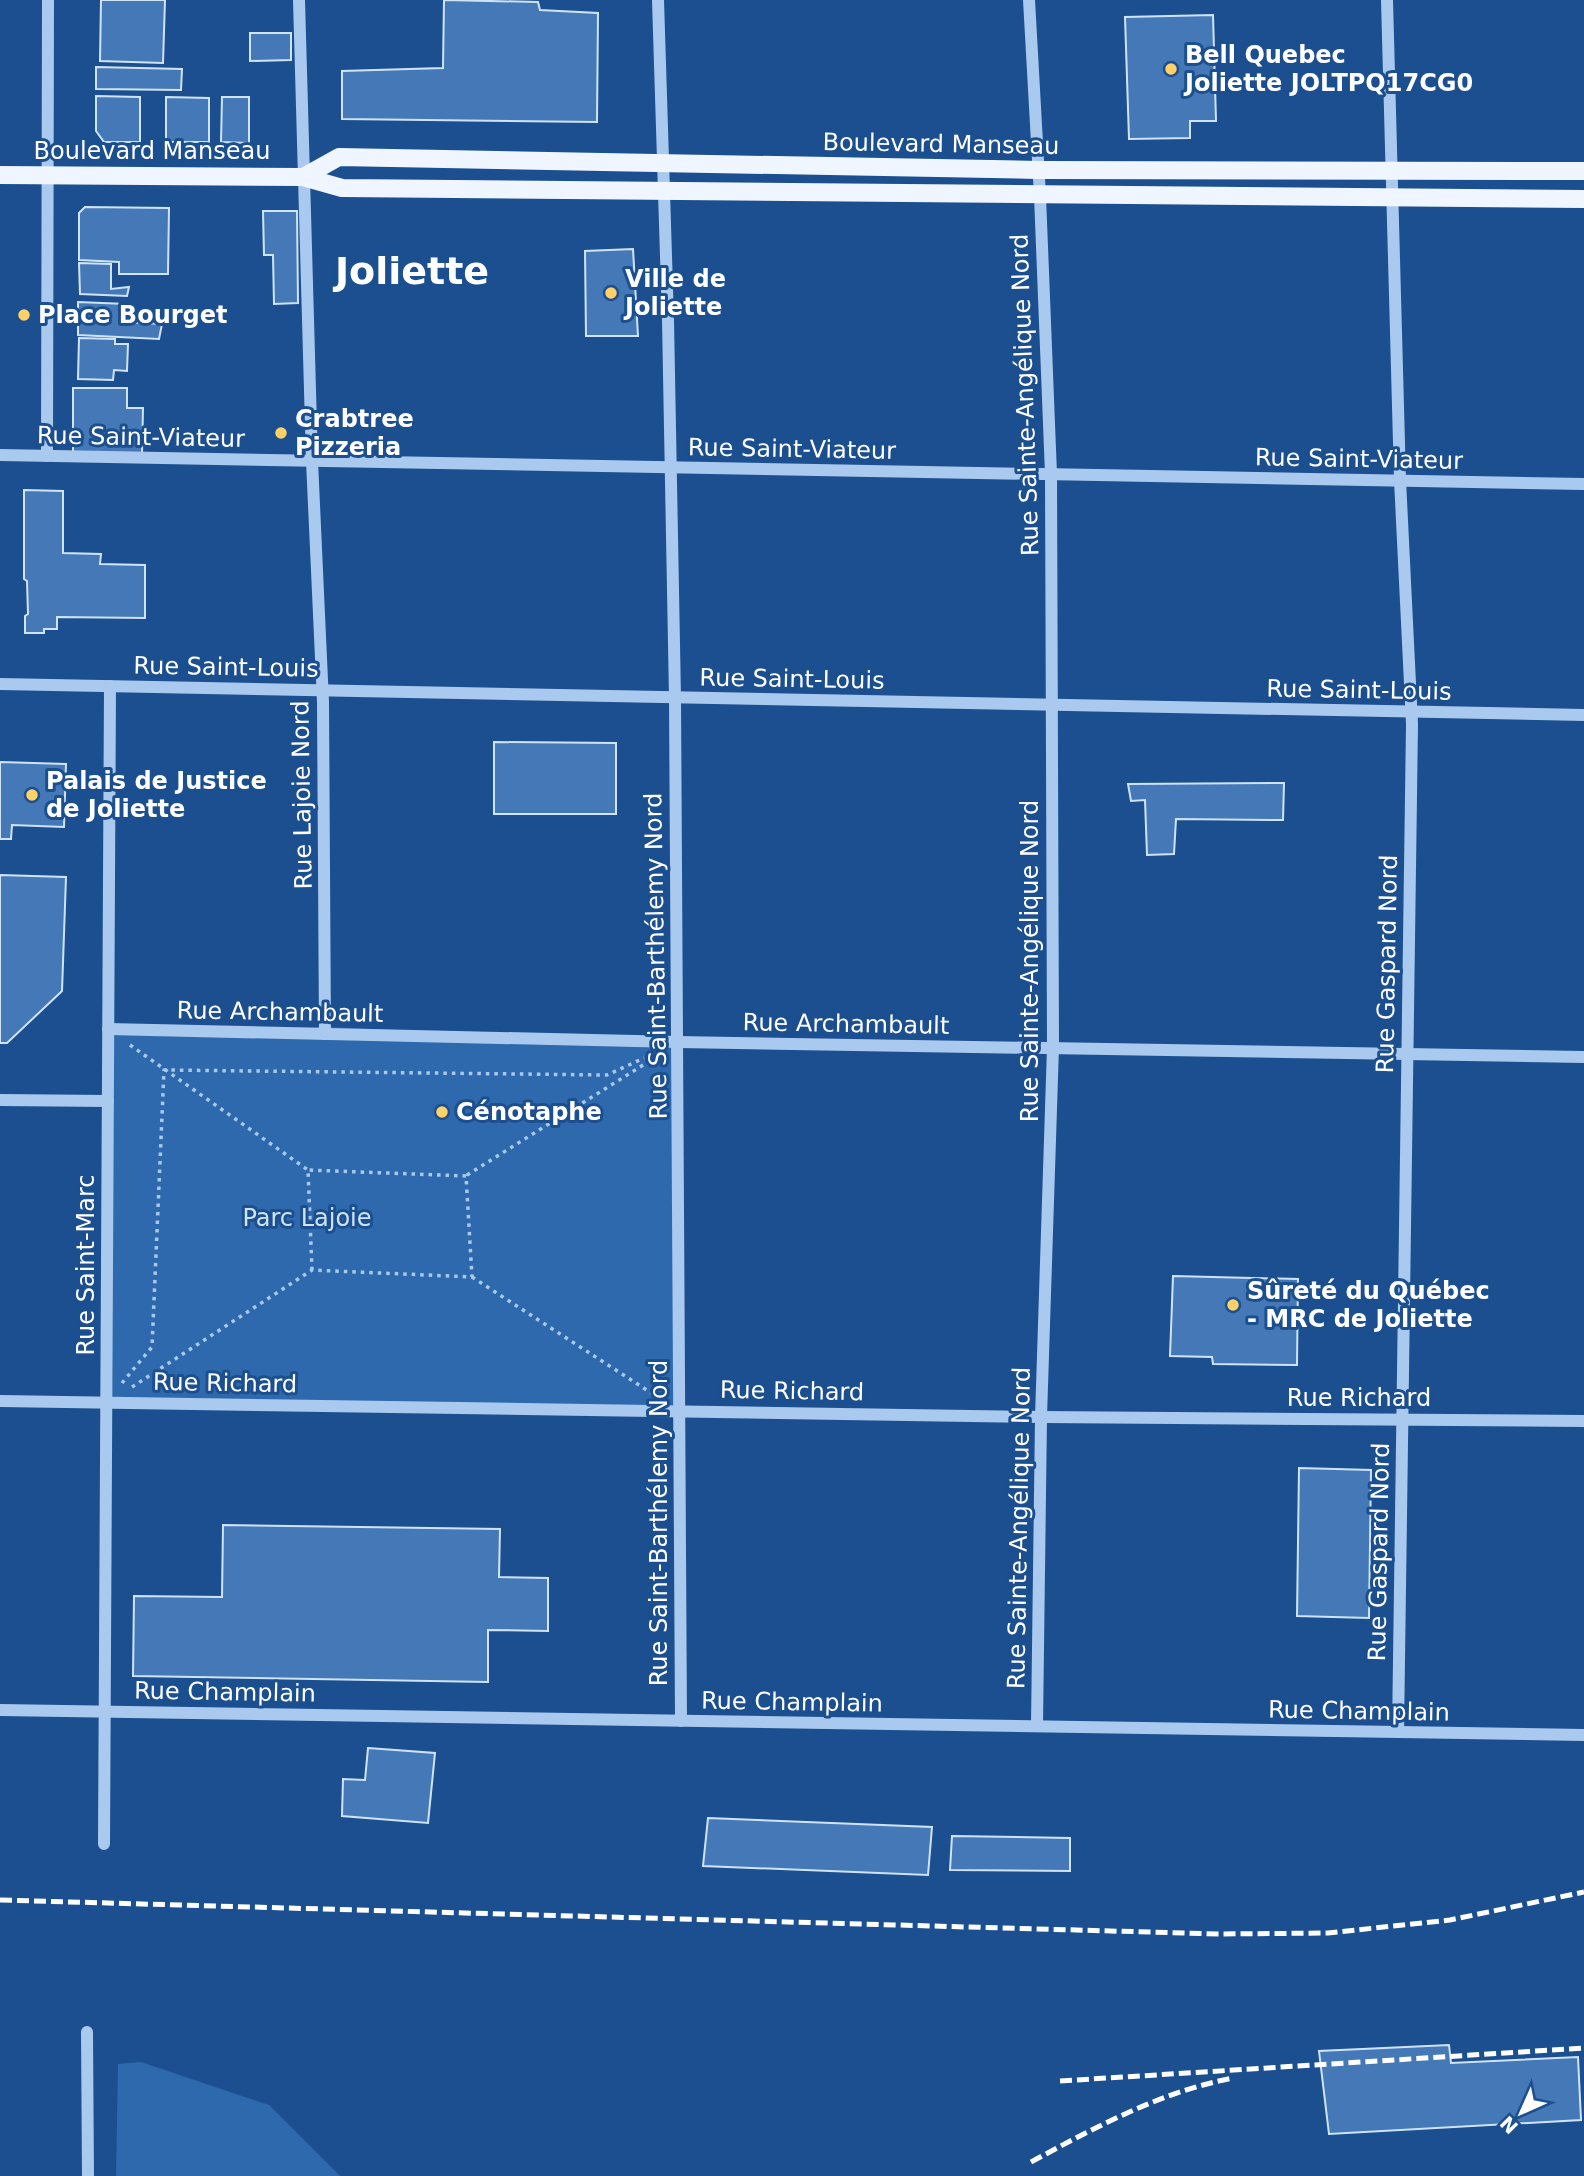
<svg xmlns="http://www.w3.org/2000/svg" width="1584" height="2176" font-family="'DejaVu Sans',sans-serif">
	<style>
		.green { fill: #2e69ad }
		.building { fill: #4478b7; stroke: #cfe3fa; stroke-width: 2 }
		.lines { fill: none; stroke-linecap: round; stroke-linejoin: round }
		.path { stroke: #a9c9ee; stroke-width: 3.5; stroke-dasharray: 3.5 5; stroke-linecap: butt }
		.minor { stroke: #a9c9ee; stroke-width: 12 }
		.major { stroke: #f0f6ff; stroke-width: 18 }
		.rail { stroke: #fff; stroke-width: 5; stroke-dasharray: 12 5; stroke-linecap: butt }
		.poi-dot { fill: #ffd166; stroke: #1b4f8f; stroke-width: 2.5 }
		.labels { text-anchor: middle; stroke-width: 6; stroke-linejoin: round; paint-order: stroke }
		.poi-label { font-size: 24px; font-weight: bold; fill: #fff; stroke: #1b4f8f; text-anchor: start }
		.street-label { font-size: 24px; fill: #fff; stroke: #1b4f8f }
		.park-label { font-size: 24px; fill: #cfe3fa; stroke: #1b4f8f }
		.town-label { font-size: 38px; font-weight: bold; fill: #fff; stroke: #1b4f8f }
	</style>
	<rect width="100%" height="100%" fill="#1b4f8f"/>
	<!-- green -->
	<g class="green">
		<polygon points="326,1027 678,1042 679,1411 106,1403 108,1029"/>
		<polygon points="141,2062 269,2105 340,2176 116,2176 118,2064"/>
	</g>
	<!-- building -->
	<g class="building">
		<polygon points="101,0 165,0 163,63 100,61"/>
		<polygon points="444,0 538,2 540,10 598,13 597,122 342,119 342,71 443,68"/>
		<polygon points="1213,15 1216,121 1190,121 1190,138 1129,139 1125,17"/>
		<polygon points="250,33 291,33 291,60 250,61"/>
		<polygon points="96,67 182,69 181,90 96,89"/>
		<polygon points="96,96 140,97 140,142 104,142 96,131"/>
		<polygon points="166,97 209,98 209,142 166,142"/>
		<polygon points="222,97 249,97 249,143 221,142"/>
		<polygon points="85,207 169,208 168,274 119,274 119,262 79,260 79,213"/>
		<polygon points="263,211 297,211 298,303 274,304 273,255 264,255"/>
		<polygon points="633,249 638,336 586,336 585,251"/>
		<polygon points="79,263 111,264 111,289 129,287 127,296 80,294"/>
		<polygon points="78,302 126,304 126,322 162,324 159,339 78,335"/>
		<polygon points="79,338 115,339 115,344 128,344 127,371 114,370 113,380 78,379"/>
		<polygon points="73,388 127,388 127,408 143,408 142,454 73,453"/>
		<polygon points="24,490 63,491 63,553 101,554 100,564 145,565 145,618 57,617 57,629 44,629 44,633 25,633 25,616 28,614 27,581 24,579"/>
		<polygon points="494,742 616,743 616,814 494,814"/>
		<polygon points="0,762 66,764 64,827 12,825 11,839 0,839"/>
		<polygon points="1284,783 1283,820 1176,819 1174,854 1147,855 1145,800 1131,801 1128,784"/>
		<polygon points="0,875 66,877 62,991 7,1043 0,1043"/>
		<polygon points="1173,1276 1298,1279 1297,1365 1213,1364 1212,1357 1170,1356"/>
		<polygon points="1299,1468 1371,1470 1369,1618 1297,1616"/>
		<polygon points="223,1525 500,1529 499,1577 548,1578 548,1631 488,1630 488,1682 133,1676 134,1596 222,1597"/>
		<polygon points="368,1748 435,1753 428,1823 342,1816 343,1779 365,1780"/>
		<polygon points="708,1818 932,1827 928,1875 703,1866"/>
		<polygon points="952,1836 1070,1838 1070,1871 950,1870"/>
		<polygon points="1449,2045 1451,2063 1578,2057 1581,2120 1329,2134 1319,2051"/>
	</g>
	<g class="lines">
		<!-- path -->
		<g class="path">
			<polyline points="130,1045 308,1170"/>
			<polyline points="467,1175 656,1057"/>
			<polyline points="472,1277 656,1396"/>
			<polyline points="122,1383 152,1347 164,1070 607,1075 644,1058"/>
			<polyline points="132,1387 312,1270 472,1277 466,1176 308,1170 312,1270"/>
		</g>
		<!-- minor -->
		<g class="minor">
			<polyline points="299,0 312,461 323,702 325,1034"/>
			<polyline points="658,0 668,320 675,698 681,1721"/>
			<polyline points="1029,0 1040,196 1051,474 1053,1047 1041,1417 1037,1726"/>
			<polyline points="1387,0 1400,480 1412,724 1398,1732"/>
			<polyline points="0,455 1584,484"/>
			<polyline points="47,456 48,0"/>
			<polyline points="0,684 1584,715"/>
			<polyline points="108,1029 678,1042 1584,1057"/>
			<polyline points="0,1100 108,1101"/>
			<polyline points="0,1401 1041,1417 1584,1421"/>
			<polyline points="0,1710 1584,1735"/>
			<polyline points="104,1844 110,686"/>
			<polyline points="87,2032 88,2176"/>
		</g>
		<!-- major -->
		<g class="major">
			<polyline points="0,175 303,177 342,188 1584,199"/>
			<polyline points="303,177 339,157 1039,170 1584,171"/>
		</g>
		<!-- rail -->
		<g class="rail">
			<polyline points="0,1900 1219,1934 1328,1933 1450,1920 1584,1892"/>
			<polyline points="1060,2081 1584,2048"/>
			<path d="M1031 2162C1096 2127 1160 2092 1233 2078"/>
		</g>
	</g>
	<!-- markers -->
	<g class="poi-dot">
		<circle cx="1171" cy="69" r="7"/>
		<circle cx="611" cy="293" r="7"/>
		<circle cx="24" cy="315" r="7"/>
		<circle cx="281" cy="433" r="7"/>
		<circle cx="32" cy="795" r="7"/>
		<circle cx="442" cy="1112" r="7"/>
		<circle cx="1233" cy="1305" r="7"/>
	</g>
	<g class="labels">
		<!-- poi labels -->
		<g class="poi-label">
			<text x="1185" y="63">Bell Quebec<tspan x="1185" dy="28">Joliette JOLTPQ17CG0</tspan></text>
			<text x="625" y="287">Ville de<tspan x="625" dy="28">Joliette</tspan></text>
			<text x="38" y="323">Place Bourget</text>
			<text x="295" y="427">Crabtree<tspan x="295" dy="28">Pizzeria</tspan></text>
			<text x="46" y="789">Palais de Justice<tspan x="46" dy="28">de Joliette</tspan></text>
			<text x="456" y="1120">Cénotaphe</text>
			<text x="1247" y="1299">Sûreté du Québec<tspan x="1247" dy="28">- MRC de Joliette</tspan></text>
		</g>
		<!-- street labels -->
		<g class="street-label">
			<text transform="translate(941 144) rotate(1)" y="8">Boulevard Manseau</text>
			<text x="152" y="159">Boulevard Manseau</text>
			<text transform="translate(1025 395) rotate(-92)" y="8">Rue Sainte-Angélique Nord</text>
			<text transform="translate(141 437) rotate(1)" y="8">Rue Saint-Viateur</text>
			<text transform="translate(792 449) rotate(1)" y="8">Rue Saint-Viateur</text>
			<text transform="translate(1359 459) rotate(1)" y="8">Rue Saint-Viateur</text>
			<text transform="translate(226 667) rotate(1)" y="8">Rue Saint-Louis</text>
			<text transform="translate(792 679) rotate(1)" y="8">Rue Saint-Louis</text>
			<text transform="translate(1359 690) rotate(1)" y="8">Rue Saint-Louis</text>
			<text transform="translate(302 795) rotate(-91)" y="8">Rue Lajoie Nord</text>
			<text transform="translate(656 956) rotate(-91)" y="8">Rue Saint-Barthélemy Nord</text>
			<text transform="translate(1030 961) rotate(-90)" y="8">Rue Sainte-Angélique Nord</text>
			<text transform="translate(1387 964) rotate(-89)" y="8">Rue Gaspard Nord</text>
			<text transform="translate(280 1012) rotate(1)" y="8">Rue Archambault</text>
			<text transform="translate(846 1024) rotate(1)" y="8">Rue Archambault</text>
			<text transform="translate(86 1265) rotate(-90)" y="8">Rue Saint-Marc</text>
			<text transform="translate(225 1383) rotate(1)" y="8">Rue Richard</text>
			<text transform="translate(792 1391) rotate(1)" y="8">Rue Richard</text>
			<text x="1359" y="1406">Rue Richard</text>
			<text transform="translate(659 1523) rotate(-90)" y="8">Rue Saint-Barthélemy Nord</text>
			<text transform="translate(1019 1528) rotate(-89)" y="8">Rue Sainte-Angélique Nord</text>
			<text transform="translate(1379 1552) rotate(-89)" y="8">Rue Gaspard Nord</text>
			<text transform="translate(225 1692) rotate(1)" y="8">Rue Champlain</text>
			<text transform="translate(792 1702) rotate(1)" y="8">Rue Champlain</text>
			<text transform="translate(1359 1711) rotate(1)" y="8">Rue Champlain</text>
		</g>
		<!-- park labels -->
		<g class="park-label">
			<text x="307" y="1226">Parc Lajoie</text>
		</g>
		<!-- town labels -->
		<g class="town-label">
			<text x="412" y="284">Joliette</text>
		</g>
	</g>
	<!-- north arrow -->
	<g transform="translate(1521 2113) rotate(225)" stroke="#1b4f8f" stroke-width="5" paint-order="stroke">
	<path d="M0-5L12 26L0 18L-12 26Z" fill="#ffffff"/>
	<text y="-10" font-size="19" font-weight="bold" text-anchor="middle" fill="#ffffff">N</text>
	</g>
</svg>
